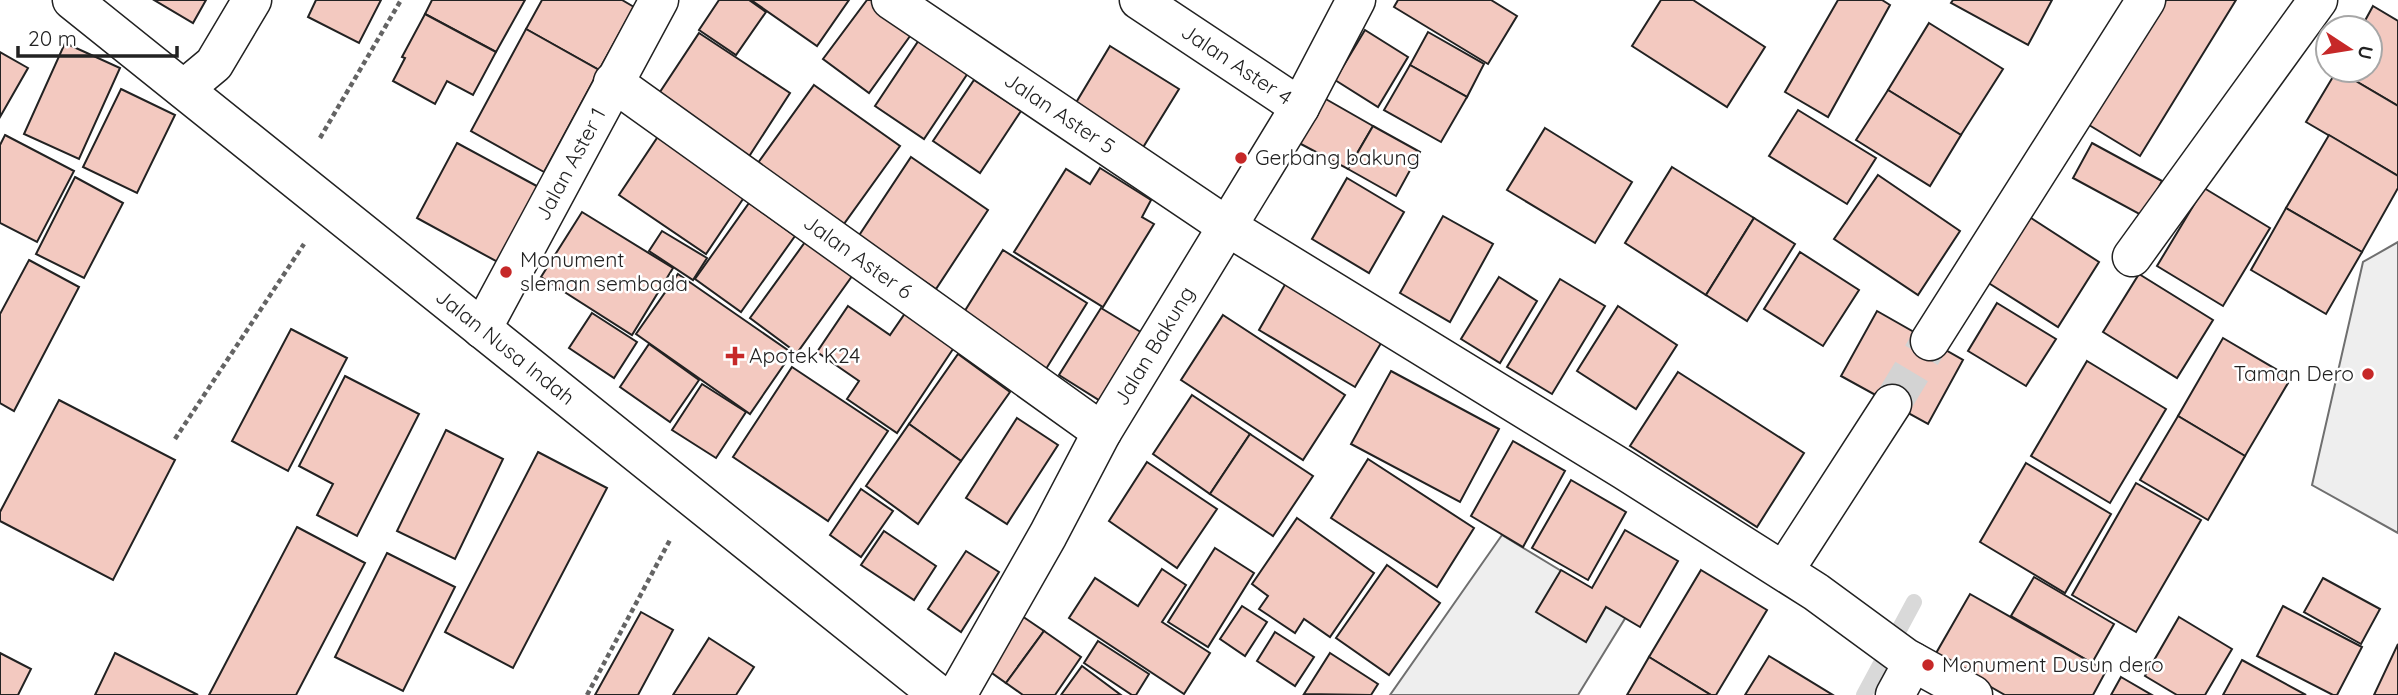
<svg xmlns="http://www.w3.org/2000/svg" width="2398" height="695" font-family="Quicksand,sans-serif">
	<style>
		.green { fill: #eee; stroke: #6f6f6f; stroke-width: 2 }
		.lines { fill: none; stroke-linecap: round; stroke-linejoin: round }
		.stream { stroke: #d9d9d9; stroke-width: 16 }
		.building { fill: #f3c9c0; stroke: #222; stroke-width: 2 }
		.minor-tunnel { stroke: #d3d3d3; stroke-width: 38; stroke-dasharray: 38 19; stroke-linecap: butt }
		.minor-casing { stroke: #222; stroke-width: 41 }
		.secondary-casing { stroke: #222; stroke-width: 41 }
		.path { stroke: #646464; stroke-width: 4.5; stroke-dasharray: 5 3.5; stroke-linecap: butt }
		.minor { stroke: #fff; stroke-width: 38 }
		.secondary { stroke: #fff; stroke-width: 38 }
		.poi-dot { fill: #c62828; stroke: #fff; stroke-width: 2.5 }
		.labels { text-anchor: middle; stroke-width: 5; stroke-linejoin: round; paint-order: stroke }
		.street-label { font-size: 21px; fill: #222; stroke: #fff }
		.poi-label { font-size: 21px; fill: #222; stroke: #fff; text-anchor: start }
	</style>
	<rect width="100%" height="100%" fill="#fff"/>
	<!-- green -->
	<g class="green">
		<polygon points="2398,242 2398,533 2312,485 2363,262"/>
		<polygon points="1502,535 1629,612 1578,695 1390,695"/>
	</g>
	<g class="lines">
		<!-- stream -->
		<polyline class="stream" points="1864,695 1914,602"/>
	</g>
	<!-- building -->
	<g class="building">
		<polygon points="154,0 206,0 193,23"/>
		<polygon points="316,0 381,0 359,43 308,17"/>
		<polygon points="432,0 525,0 496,52 425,14"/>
		<polygon points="542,0 622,0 634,7 599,70 526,29"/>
		<polygon points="719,0 749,0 766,12 736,55 699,30"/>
		<polygon points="751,0 849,0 817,46"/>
		<polygon points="867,0 885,0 918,25 869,93 823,59"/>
		<polygon points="1398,0 1491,0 1517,16 1488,64 1394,7"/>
		<polygon points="1661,0 1693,0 1765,47 1727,107 1632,46"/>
		<polygon points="1838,0 1882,0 1890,5 1828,117 1785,92"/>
		<polygon points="1953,0 2052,0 2028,45 1951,3"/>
		<polygon points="2166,0 2236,0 2140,156 2089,125"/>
		<polygon points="2373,6 2398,21 2398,106 2337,70 2370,70 2370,28 2361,28"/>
		<polygon points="425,14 496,52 473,95 447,81 435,104 393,81 405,58 402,57"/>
		<polygon points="1929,23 2003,69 1961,135 1888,90"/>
		<polygon points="526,29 599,70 544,172 471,131"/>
		<polygon points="1365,30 1408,57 1378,107 1335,80"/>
		<polygon points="1428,32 1484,64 1467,97 1410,65"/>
		<polygon points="699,33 790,93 748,158 656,98"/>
		<polygon points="923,34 972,67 924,139 875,106"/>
		<polygon points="65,43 120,68 79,159 24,134"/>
		<polygon points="1110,46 1179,89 1142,149 1074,106"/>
		<polygon points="0,52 28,68 0,117"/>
		<polygon points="1410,65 1467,97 1441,142 1384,110"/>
		<polygon points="2337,70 2398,106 2398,176 2306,122"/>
		<polygon points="974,80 1021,111 980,173 933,141"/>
		<polygon points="814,85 900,146 841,228 755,167"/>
		<polygon points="121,89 175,115 137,193 83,167"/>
		<polygon points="1888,90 1961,135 1930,186 1856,140"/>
		<polygon points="1324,98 1373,126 1348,169 1299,143"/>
		<polygon points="1798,110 1876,158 1847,204 1769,156"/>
		<polygon points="1373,126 1420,152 1396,196 1348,169"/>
		<polygon points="1545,128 1632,182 1595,243 1507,190"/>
		<polygon points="661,132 749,190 706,254 619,195"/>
		<polygon points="5,135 74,171 37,242 0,223 0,145"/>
		<polygon points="2329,135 2398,176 2398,188 2362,252 2286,208"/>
		<polygon points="457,143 546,191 505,266 417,218"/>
		<polygon points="2092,143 2162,181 2143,216 2073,178"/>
		<polygon points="911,157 988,210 936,289 858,237"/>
		<polygon points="1672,167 1754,218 1706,295 1625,243"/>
		<polygon points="1100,168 1151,200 1142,217 1154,224 1103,307 1014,252 1066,169 1090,184"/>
		<polygon points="1878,175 1960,231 1918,295 1834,239"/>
		<polygon points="75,177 123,203 84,278 36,254"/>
		<polygon points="1347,178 1404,212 1369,273 1312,239"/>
		<polygon points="2204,188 2270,228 2223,306 2157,266"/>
		<polygon points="749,203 795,236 741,312 695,279"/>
		<polygon points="2286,208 2362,252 2326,314 2251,270"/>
		<polygon points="582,212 673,268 632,335 541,277"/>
		<polygon points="1443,216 1493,244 1450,322 1400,293"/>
		<polygon points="2028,216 2099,262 2058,327 1987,282"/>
		<polygon points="1754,218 1795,244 1747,321 1706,295"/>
		<polygon points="662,231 707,258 693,280 649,251"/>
		<polygon points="808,238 855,272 797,353 750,318"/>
		<polygon points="1003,250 1087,303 1046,369 961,317"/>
		<polygon points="1800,252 1859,290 1823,346 1764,309"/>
		<polygon points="29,260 79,287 14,411 0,403 0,314"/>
		<polygon points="678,274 792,353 750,414 636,334"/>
		<polygon points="2139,274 2213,320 2177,378 2103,332"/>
		<polygon points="1499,277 1537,301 1500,363 1461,339"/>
		<polygon points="1560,279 1605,306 1552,394 1507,367"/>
		<polygon points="1287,281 1384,338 1355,387 1259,330"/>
		<polygon points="1997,303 2056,339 2026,386 1968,351"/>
		<polygon points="848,306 890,335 908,309 957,343 897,433 847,399 859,381 817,352"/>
		<polygon points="1618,306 1677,345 1636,409 1577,371"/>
		<polygon points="1101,308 1144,334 1102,402 1059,375"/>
		<polygon points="1877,311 1963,360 1928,424 1841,376"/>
		<polygon points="592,313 637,342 614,378 569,348"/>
		<polygon points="1223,315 1345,395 1303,460 1181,380"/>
		<polygon points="291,329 347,358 288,471 232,441"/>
		<polygon points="2223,338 2291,378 2245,456 2178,416"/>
		<polygon points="649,344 699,380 670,422 620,387"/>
		<polygon points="958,354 1010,392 961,461 909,424"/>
		<polygon points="2087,361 2166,409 2110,503 2031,456"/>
		<polygon points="792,367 888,431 828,521 733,457"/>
		<polygon points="1391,371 1499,429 1460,502 1351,444"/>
		<polygon points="1678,372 1804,453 1757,527 1630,446"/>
		<polygon points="345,376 419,414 357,536 317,515 333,484 299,466"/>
		<polygon points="702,384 746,412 716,458 672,430"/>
		<polygon points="1192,395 1250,434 1210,494 1153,454"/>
		<polygon points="59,400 175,460 113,580 0,521 0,512"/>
		<polygon points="2178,416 2245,456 2208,520 2140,480"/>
		<polygon points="1017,418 1058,445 1007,524 966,498"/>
		<polygon points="909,424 961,461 918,524 866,486"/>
		<polygon points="446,430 503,459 455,559 397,531"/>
		<polygon points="1250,434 1313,476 1273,536 1210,494"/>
		<polygon points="1513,441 1565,471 1523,547 1471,516"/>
		<polygon points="538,452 607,488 513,668 445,632"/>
		<polygon points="1368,459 1474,528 1437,587 1331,518"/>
		<polygon points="1147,462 1217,509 1177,568 1109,521"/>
		<polygon points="2026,463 2111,514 2065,593 1980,542"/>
		<polygon points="1571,480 1626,512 1588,580 1532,548"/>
		<polygon points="2136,483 2201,520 2136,632 2072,595"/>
		<polygon points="861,489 893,511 861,557 830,535"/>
		<polygon points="1297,518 1374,573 1330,637 1304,619 1295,633 1259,609 1268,596 1252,584"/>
		<polygon points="297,527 365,563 296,695 209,695"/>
		<polygon points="1625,530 1678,561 1640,627 1606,607 1586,642 1536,612 1561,570 1592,588"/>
		<polygon points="884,531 936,566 914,600 861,565"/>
		<polygon points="1215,548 1254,573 1208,647 1168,622"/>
		<polygon points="966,551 999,572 961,632 928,609"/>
		<polygon points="387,553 455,587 403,691 335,657"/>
		<polygon points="1387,565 1440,603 1389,675 1336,638"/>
		<polygon points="1162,569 1186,585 1162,622 1210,653 1184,694 1069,618 1095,578 1138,606"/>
		<polygon points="1701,570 1767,610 1716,695 1711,695 1649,657"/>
		<polygon points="2034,577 2114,624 2092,663 2011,616"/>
		<polygon points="2323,578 2380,609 2361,644 2304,612"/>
		<polygon points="1970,594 2106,671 2093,695 2005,695 1935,655"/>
		<polygon points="1242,606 1267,622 1245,656 1220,639"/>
		<polygon points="2283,606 2362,647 2337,695 2333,695 2257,656"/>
		<polygon points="641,612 673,630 638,695 595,695"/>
		<polygon points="1019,614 1044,631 1006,683 982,666"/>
		<polygon points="2179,617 2232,649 2205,695 2177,695 2145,676"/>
		<polygon points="1044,631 1081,657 1055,695 1023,695 1006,683"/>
		<polygon points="1275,632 1314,657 1295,686 1257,661"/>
		<polygon points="709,638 754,667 736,695 673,695"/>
		<polygon points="1098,641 1149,674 1136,695 1132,695 1084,663"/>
		<polygon points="2398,644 2398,695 2374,695"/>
		<polygon points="0,653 31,669 18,695 0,695"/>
		<polygon points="115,653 198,695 95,695"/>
		<polygon points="1330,653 1378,684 1371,695 1304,694"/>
		<polygon points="1769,656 1833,695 1745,695"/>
		<polygon points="1649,657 1711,695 1627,695"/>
		<polygon points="2242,660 2306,695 2223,695"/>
		<polygon points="1082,666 1121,695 1061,695"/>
		<polygon points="2121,677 2152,695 2111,695"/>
	</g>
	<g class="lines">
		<!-- minor-tunnel -->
		<polyline class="minor-tunnel" points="1892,404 1930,341"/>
		<defs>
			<g id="minor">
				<path id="s1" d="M891 0 1228 227 1624 470 1816 592 1906 658 1973 695"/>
				<path id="s2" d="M1139 0 1300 107"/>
				<path id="s3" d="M613 82 1102 432"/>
				<polyline points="184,89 214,64 252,0"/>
				<polyline points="2132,257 2318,0"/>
				<path id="s4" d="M482 329 659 0"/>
				<polyline points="1930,341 2146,0"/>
				<polyline points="1784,571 1892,404"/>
				<path id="s5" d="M957 695 1048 535 1102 432 1300 107 1356 0"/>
				<polyline points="1895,695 1913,662"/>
			</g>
			<g id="secondary">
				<path id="s6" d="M72 0 939 695"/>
			</g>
		</defs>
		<!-- minor casing -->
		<use href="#minor" class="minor-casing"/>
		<!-- secondary casing -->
		<use href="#secondary" class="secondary-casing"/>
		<!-- path -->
		<g class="path">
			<polyline points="320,138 401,0"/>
			<polyline points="175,439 304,244"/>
			<polyline points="587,695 671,538"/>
		</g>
		<!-- minor -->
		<use href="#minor" class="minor"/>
		<!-- secondary -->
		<use href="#secondary" class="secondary"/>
	</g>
	<!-- markers -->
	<g class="poi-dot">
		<circle cx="1241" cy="158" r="7"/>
		<circle cx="506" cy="272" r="7"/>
		<path d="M731.5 345.5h7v7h7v7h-7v7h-7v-7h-7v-7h7z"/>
		<circle cx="2368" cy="374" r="7"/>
		<circle cx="1928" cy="665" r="7"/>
	</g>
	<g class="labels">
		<!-- street labels -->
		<g class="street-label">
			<text dy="7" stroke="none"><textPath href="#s2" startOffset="117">Jalan Aster 4</textPath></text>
			<text dy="7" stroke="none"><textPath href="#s1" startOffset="203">Jalan Aster 5</textPath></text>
			<text dy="7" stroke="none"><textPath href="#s4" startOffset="187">Jalan Aster 1</textPath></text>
			<text dy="7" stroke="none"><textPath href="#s3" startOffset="301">Jalan Aster 6</textPath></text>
			<text dy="7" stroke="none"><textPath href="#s6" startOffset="555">Jalan Nusa Indah</textPath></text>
			<text dy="7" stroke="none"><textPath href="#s5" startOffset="401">Jalan Bakung</textPath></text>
		</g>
		<!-- poi labels -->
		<g class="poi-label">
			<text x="1255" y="165">Gerbang bakung</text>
			<text x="520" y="267">Monument<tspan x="520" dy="24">sleman sembada</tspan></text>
			<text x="749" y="363">Apotek K24</text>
			<text x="2354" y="381" text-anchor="end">Taman Dero</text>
			<text x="1942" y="672">Monument Dusun dero</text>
		</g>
	</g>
	<!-- north arrow -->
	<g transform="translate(2349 49) rotate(102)"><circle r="33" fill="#ffffff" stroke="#a7a7a7" stroke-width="2"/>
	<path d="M0-5L12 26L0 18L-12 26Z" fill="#c62828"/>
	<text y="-10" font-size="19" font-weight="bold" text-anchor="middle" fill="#222222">U</text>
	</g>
	<!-- scale -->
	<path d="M18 46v10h159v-10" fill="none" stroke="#222222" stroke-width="3.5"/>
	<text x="28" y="46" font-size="21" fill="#222222" stroke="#ffffff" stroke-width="5" paint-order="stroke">20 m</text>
</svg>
